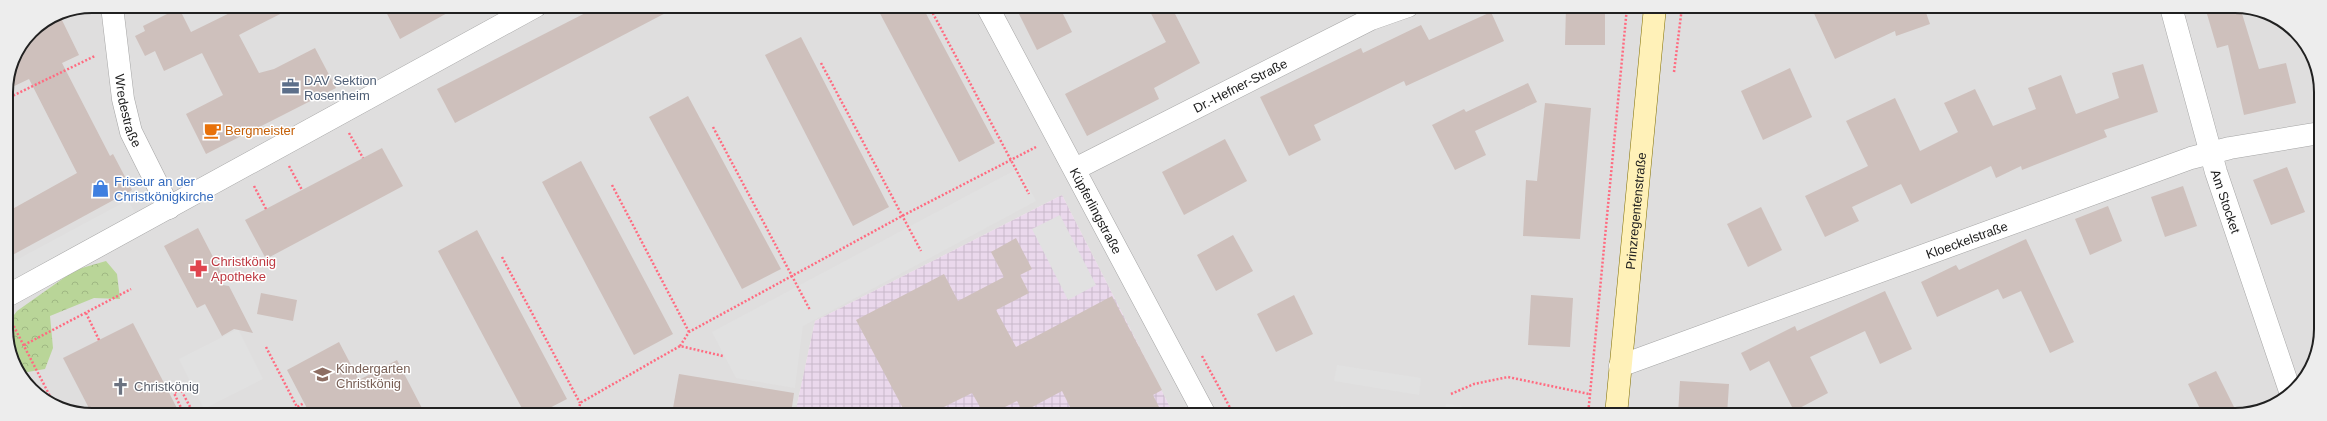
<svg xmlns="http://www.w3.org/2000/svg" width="2327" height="421" font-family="Helvetica,sans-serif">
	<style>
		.residential { fill: #dfdede }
		.industrial { fill: url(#industrial-grid) }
		.forest { fill: url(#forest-crowns) }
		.parking { fill: #e1e1e1 }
		.building { fill: #cec0bc }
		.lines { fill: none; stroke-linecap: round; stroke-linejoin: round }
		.street-casing { stroke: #a5a5a5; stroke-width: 23 }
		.secondary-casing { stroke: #806e00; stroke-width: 23 }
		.path { stroke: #ff6b80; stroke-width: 2.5; stroke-dasharray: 2 2; stroke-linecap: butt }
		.street { stroke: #fff; stroke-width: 22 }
		.secondary { stroke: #fff1b8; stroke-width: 22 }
		.labels { text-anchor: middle; stroke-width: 3; stroke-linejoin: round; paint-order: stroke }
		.service-label { font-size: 13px; fill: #4e5e75; stroke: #fff; text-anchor: start }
		.street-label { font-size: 13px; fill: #212121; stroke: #fff }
		.food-label { font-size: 13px; fill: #c56008; stroke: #fff; text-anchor: start }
		.shop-label { font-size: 13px; fill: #366cbe; stroke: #fff; text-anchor: start }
		.health-label { font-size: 13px; fill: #be3a42; stroke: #fff; text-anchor: start }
		.education-label { font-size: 13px; fill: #785e54; stroke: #fff; text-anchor: start }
		.worship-label { font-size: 13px; fill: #5b616d; stroke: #fff; text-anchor: start }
		.rim { fill: none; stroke: #212121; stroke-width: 2 }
	</style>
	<defs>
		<pattern id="industrial-grid" width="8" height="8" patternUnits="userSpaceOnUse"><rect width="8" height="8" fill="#ead8ec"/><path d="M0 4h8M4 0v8" fill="none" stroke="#c8b9ca"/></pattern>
		<pattern id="forest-crowns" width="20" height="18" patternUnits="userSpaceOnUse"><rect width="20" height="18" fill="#b9d598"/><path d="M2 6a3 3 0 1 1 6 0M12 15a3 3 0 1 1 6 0" fill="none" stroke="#9fb783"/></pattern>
	</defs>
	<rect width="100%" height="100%" fill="#f2ebe7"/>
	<!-- residential -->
	<polygon class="residential" points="92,6 2246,7 2292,27 2319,75 2320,340 2310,372 2292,394 2240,415 1174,415 1062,195 815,321 795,414 81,414 31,390 8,346 6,92 13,59 31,31 59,12"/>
	<!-- industrial -->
	<polygon class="industrial" points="1062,195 1174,415 795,414 815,321"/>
	<!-- forest -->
	<polygon class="forest" points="106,261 117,274 120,299 94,298 50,316 53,348 45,369 22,373 8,346 8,323 17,311 75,270"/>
	<!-- parking -->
	<g class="parking">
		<polygon points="1019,168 1036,201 803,326 795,388 736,378 712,332"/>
		<polygon points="128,200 137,216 7,286 7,265"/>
		<polygon points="1060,215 1096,285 1068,300 1032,229"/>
		<polygon points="238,329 263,379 204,409 179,359"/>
		<polygon points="1337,365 1421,378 1419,395 1334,381"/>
		<polygon points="1446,404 1462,406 1461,415 1445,415"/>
		<polygon points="1341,406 1400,415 1340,415"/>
	</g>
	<!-- building -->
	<g class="building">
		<polygon points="244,6 296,6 239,35 259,73 274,69 315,48 336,88 206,154 186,114 223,95 202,53 164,71 155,51 145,56 135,36 145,31 143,26 179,8 191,32"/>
		<polygon points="383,6 460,6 400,39"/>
		<polygon points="599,6 679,6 455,123 437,89"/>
		<polygon points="876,6 922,6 995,143 959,162"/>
		<polygon points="1015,6 1059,6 1072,32 1037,50"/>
		<polygon points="1147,6 1171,6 1200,63 1154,88 1159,99 1087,136 1065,94 1166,42"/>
		<polygon points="1566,7 1605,7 1605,45 1565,45"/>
		<polygon points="1811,7 1924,7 1930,24 1896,36 1895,31 1835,59"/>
		<polygon points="2231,7 2240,7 2259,69 2286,63 2296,103 2244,115 2228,45 2217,48 2207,14"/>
		<polygon points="1491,12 1504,41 1406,86 1404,81 1314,125 1321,140 1289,156 1260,97 1361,48 1363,53 1421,25 1429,40"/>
		<polygon points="60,16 79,55 62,63 110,156 113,154 132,190 7,258 7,212 77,173 29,79 6,90 13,59 31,31"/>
		<polygon points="801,37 889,207 853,226 765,55"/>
		<polygon points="2143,64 2158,112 2104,130 2107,137 2022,170 2021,166 1996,178 1991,166 1911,204 1901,184 1852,207 1859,221 1825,237 1805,196 1868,166 1846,121 1895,98 1920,151 1958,132 1944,103 1975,89 1993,126 2036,109 2028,88 2061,75 2076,114 2119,98 2112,73"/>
		<polygon points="1790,68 1812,117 1763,140 1741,91"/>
		<polygon points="1528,83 1537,102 1475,131 1486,155 1455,170 1432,125 1464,109 1466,112"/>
		<polygon points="688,96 781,269 742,289 649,117"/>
		<polygon points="1545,103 1591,108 1580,239 1523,236 1526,180 1537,181"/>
		<polygon points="1225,139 1247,181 1184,215 1162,172"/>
		<polygon points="382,148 403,186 266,259 245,220"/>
		<polygon points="581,161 673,334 634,355 542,182"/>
		<polygon points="2287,167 2305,212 2271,225 2253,180"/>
		<polygon points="2183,186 2197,226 2165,237 2151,197"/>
		<polygon points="2108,206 2122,241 2090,255 2075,219"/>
		<polygon points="1761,207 1782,250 1748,267 1727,224"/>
		<polygon points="198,228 225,280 217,284 229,286 253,333 234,329 222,336 205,304 197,308 164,246"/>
		<polygon points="477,230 567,399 538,414 525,414 438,251"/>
		<polygon points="1233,235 1253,271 1216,291 1197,255"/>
		<polygon points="1016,238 1032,269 1020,275 1029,293 996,310 1016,347 1112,296 1162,390 1153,395 1163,415 1074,415 1062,391 1023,412 1017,401 991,414 984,414 972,393 930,414 906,414 856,320 944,274 958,301 1004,277 991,252"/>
		<polygon points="2026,239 2074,342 2050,353 2021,291 2003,299 1998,289 1937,317 1921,282 1956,265 1959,270"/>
		<polygon points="1885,291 1912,349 1880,364 1865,331 1810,357 1828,393 1794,411 1769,361 1750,371 1741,353 1795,326 1797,331"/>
		<polygon points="261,293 297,300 293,321 257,314"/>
		<polygon points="1294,295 1313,334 1276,352 1257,314"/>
		<polygon points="1531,295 1573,298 1570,347 1528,345"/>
		<polygon points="133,323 180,414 92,414 63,358"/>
		<polygon points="339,342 359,380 397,360 425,414 310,414 287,370"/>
		<polygon points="2216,371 2238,415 2203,415 2188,384"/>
		<polygon points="679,374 794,393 791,414 672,414"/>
		<polygon points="1680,381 1729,384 1727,415 1678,415"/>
	</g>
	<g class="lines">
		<defs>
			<g id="street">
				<path id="s1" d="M112 6 123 99 131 132 169 208"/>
				<path id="s2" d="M987 6 1205 415"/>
				<path id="s3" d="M2171 7 2216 172 2291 394"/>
				<path id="s4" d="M1075 169 1371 19 1408 6"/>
				<polyline points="7,296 536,6"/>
				<path id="s5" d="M1620 366 2191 158 2230 148 2320 133"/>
			</g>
			<g id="secondary">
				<path id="s6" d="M1616 415 1655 7"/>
			</g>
		</defs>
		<!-- street casing -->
		<use href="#street" class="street-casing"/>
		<!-- secondary casing -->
		<use href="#secondary" class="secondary-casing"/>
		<!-- path -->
		<g class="path">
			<polyline points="929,6 1029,194"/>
			<polyline points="821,63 921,251"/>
			<polyline points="1674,72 1682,7"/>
			<polyline points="6,99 95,56"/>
			<polyline points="713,127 810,310"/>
			<polyline points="349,133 363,158"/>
			<polyline points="289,166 302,190"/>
			<polyline points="612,185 689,332"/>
			<polyline points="254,186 266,209"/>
			<polyline points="502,257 580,403"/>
			<polyline points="86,313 99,340"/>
			<polyline points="10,319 52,400"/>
			<polyline points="24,345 131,289"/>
			<polyline points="680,346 689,332 902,216 1036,147"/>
			<polyline points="266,347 297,407 304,403"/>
			<polyline points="1202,356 1234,415"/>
			<polyline points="39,394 46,390"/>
			<polyline points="1451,394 1474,384 1508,377 1589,394"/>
			<polyline points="184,414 174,393 181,390 194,414"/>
			<polyline points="579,414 580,403 680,346 723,356"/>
			<polyline points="1588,415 1627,7"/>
		</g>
		<!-- street -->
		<use href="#street" class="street"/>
		<!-- secondary -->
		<use href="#secondary" class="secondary"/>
	</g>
	<!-- icons -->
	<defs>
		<symbol id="office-bare" viewBox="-9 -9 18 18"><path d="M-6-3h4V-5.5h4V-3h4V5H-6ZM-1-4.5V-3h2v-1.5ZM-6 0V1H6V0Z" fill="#5c6f8a" stroke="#fff" stroke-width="2.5" paint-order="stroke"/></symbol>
		<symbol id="cafe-bare" viewBox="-9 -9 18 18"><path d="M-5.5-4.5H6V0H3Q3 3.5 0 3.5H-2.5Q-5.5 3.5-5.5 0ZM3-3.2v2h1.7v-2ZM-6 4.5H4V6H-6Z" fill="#e8710a" stroke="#fff" stroke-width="2.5" paint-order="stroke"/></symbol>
		<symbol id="shop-bare" viewBox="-9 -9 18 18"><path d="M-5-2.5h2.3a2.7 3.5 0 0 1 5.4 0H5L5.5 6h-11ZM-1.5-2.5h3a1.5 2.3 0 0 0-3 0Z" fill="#3f7fe0" stroke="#fff" stroke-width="2.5" paint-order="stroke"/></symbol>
		<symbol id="pharmacy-bare" viewBox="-9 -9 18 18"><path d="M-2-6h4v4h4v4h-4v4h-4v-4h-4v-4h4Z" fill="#e0444e" stroke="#fff" stroke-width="2.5" paint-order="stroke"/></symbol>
		<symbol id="school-bare" viewBox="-9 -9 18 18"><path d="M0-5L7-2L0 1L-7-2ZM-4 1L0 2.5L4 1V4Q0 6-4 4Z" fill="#8d6e63" stroke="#fff" stroke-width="2.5" paint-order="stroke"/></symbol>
		<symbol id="church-bare" viewBox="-9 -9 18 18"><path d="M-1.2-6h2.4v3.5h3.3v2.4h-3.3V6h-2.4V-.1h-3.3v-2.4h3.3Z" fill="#6b7280" stroke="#fff" stroke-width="2.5" paint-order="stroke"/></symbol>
	</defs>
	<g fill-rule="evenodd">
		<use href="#office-bare" x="278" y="74" width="25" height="25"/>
		<use href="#cafe-bare" x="200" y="118" width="25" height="25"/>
		<use href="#shop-bare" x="88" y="176" width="25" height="25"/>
		<use href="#pharmacy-bare" x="186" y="256" width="25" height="25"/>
		<use href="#school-bare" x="310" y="362" width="25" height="25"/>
		<use href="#church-bare" x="108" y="374" width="25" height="25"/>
	</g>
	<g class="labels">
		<!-- service labels -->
		<g class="service-label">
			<text x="304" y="85">DAV Sektion<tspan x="304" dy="15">Rosenheim</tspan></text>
		</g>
		<!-- street labels -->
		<g class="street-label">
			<text dy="5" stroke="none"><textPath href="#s4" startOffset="185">Dr.-Hefner-Straße</textPath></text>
			<text dy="5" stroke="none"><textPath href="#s1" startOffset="106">Wredestraße</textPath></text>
			<text dy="5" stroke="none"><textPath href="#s3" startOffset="202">Am Stocket</textPath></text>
			<text dy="5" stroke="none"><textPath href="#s2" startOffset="232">Küpferlingstraße</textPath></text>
			<text dy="5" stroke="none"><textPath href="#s6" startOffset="205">Prinzregentenstraße</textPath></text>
			<text dy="5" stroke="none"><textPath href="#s5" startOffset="369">Kloeckelstraße</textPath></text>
		</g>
		<!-- food labels -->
		<g class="food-label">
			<text x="225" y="135">Bergmeister</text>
		</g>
		<!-- shop labels -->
		<g class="shop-label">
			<text x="114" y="186">Friseur an der<tspan x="114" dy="15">Christkönigkirche</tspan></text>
		</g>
		<!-- health labels -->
		<g class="health-label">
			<text x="211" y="266">Christkönig<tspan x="211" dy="15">Apotheke</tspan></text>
		</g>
		<!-- education labels -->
		<g class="education-label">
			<text x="336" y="373">Kindergarten<tspan x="336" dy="15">Christkönig</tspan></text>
		</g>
		<!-- worship labels -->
		<g class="worship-label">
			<text x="134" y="391">Christkönig</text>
		</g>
	</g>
	<!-- crop -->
	<path d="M0 0H2327V421H0ZM92 13H2235A79 79 0 0 1 2314 92V329A79 79 0 0 1 2235 408H92A79 79 0 0 1 13 329V92A79 79 0 0 1 92 13Z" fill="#ededed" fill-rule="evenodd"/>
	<path class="rim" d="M92 13H2235A79 79 0 0 1 2314 92V329A79 79 0 0 1 2235 408H92A79 79 0 0 1 13 329V92A79 79 0 0 1 92 13Z"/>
</svg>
